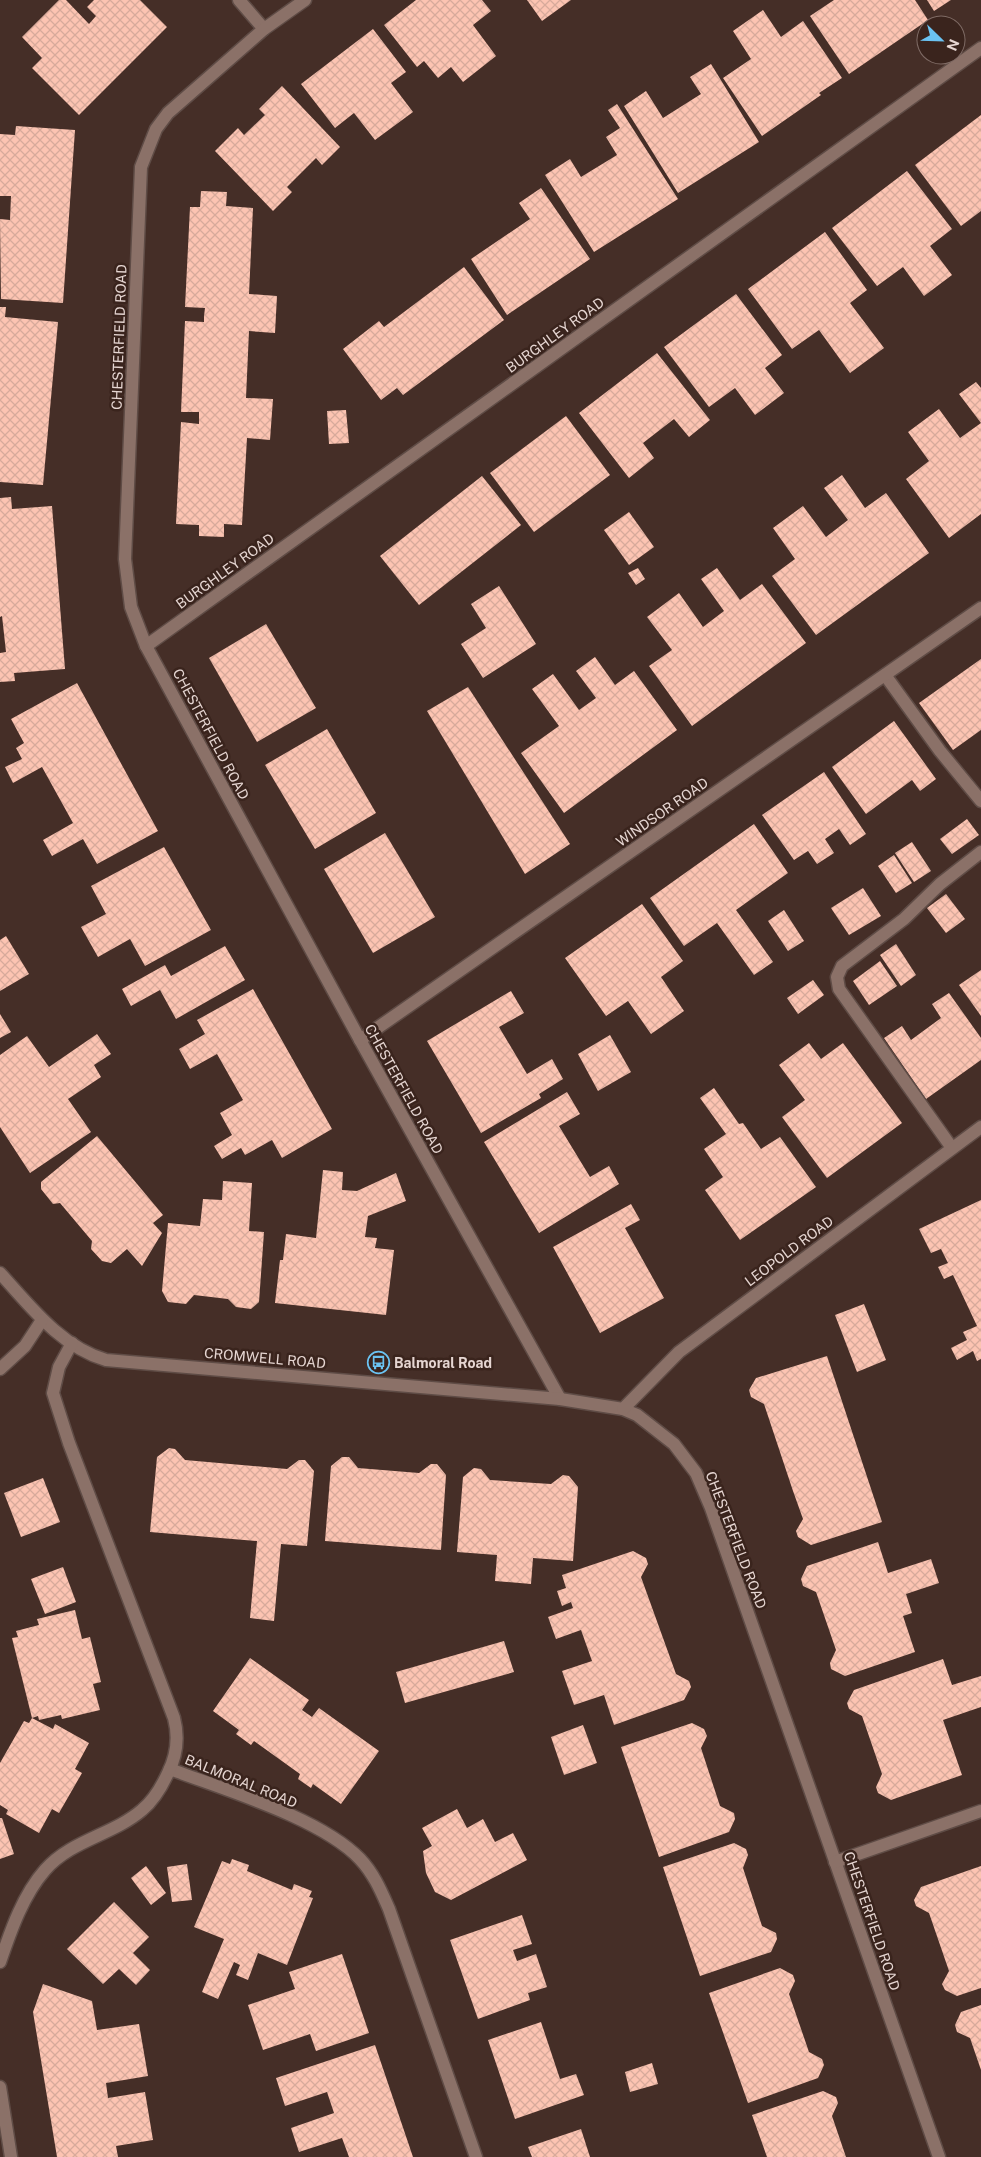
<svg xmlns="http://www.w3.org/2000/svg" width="981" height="2157" font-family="'Public Sans',sans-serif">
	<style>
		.building { fill: url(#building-cross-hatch) }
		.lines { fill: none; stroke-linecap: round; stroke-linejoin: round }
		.minor-casing { stroke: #5f4c46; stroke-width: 15 }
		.minor { stroke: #8b7168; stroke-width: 12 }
		.labels { text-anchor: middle; stroke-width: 5; stroke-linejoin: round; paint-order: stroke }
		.street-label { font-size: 14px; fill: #e6d6d2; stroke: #3a241d }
		.poi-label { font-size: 14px; font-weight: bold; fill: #e6d6d2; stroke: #3a241d; text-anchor: start }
	</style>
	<defs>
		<pattern id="building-cross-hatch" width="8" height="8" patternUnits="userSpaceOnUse" patternTransform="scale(1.25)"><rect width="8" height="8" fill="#fcc4b2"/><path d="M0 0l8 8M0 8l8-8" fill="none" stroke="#d7aa9b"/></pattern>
	</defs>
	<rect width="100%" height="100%" fill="#452e27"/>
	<!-- building -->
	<g class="building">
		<polygon points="59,0 66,0 89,24 96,16 87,7 94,0 140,0 167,27 79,115 32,68 42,58 22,37"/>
		<polygon points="416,0 482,0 491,11 473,25 496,56 463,82 451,67 438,78 424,61 417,67 384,25"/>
		<polygon points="527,0 571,0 542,21"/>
		<polygon points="834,0 915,0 928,20 849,74 810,16"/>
		<polygon points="927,0 951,0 934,11"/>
		<polygon points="763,10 781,37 803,21 842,78 819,93 821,95 762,136 723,78 751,59 733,31"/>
		<polygon points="373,29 406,72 391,83 413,112 375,140 354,113 335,128 301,84"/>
		<polygon points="711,64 759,142 678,193 624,106 646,91 663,118 701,94 690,77"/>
		<polygon points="282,86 340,147 322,165 316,158 287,187 292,192 273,211 215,151 238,128 244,135 265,115 259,109"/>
		<polygon points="617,104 678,199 594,252 545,175 570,159 581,177 617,155 606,137 620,128 608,110"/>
		<polygon points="981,115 981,211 961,226 915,165"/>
		<polygon points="16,126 75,130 63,303 1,299 0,219 10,220 11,196 0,196 0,134 15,135"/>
		<polygon points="907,171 952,229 930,246 952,275 924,296 903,267 877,286 832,228"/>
		<polygon points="541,188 590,259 507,315 471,259 530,219 519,203"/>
		<polygon points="201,191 227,192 226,206 253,208 249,294 277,296 275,333 249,331 246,398 273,399 270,440 247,438 242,525 224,524 224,537 199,536 199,525 176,524 181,422 199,424 199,412 181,412 185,321 204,322 204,316 205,308 185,307 190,207 200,207"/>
		<polygon points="825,232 867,290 850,303 884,348 850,373 819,330 792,349 748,289"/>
		<polygon points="464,267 504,320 403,395 397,388 381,400 343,349 379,321 384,327"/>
		<polygon points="736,294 782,355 765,368 784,393 755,415 735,388 709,407 664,347"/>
		<polygon points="0,307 6,307 5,317 58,322 43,485 0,482"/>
		<polygon points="657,353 710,420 689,437 674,419 643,443 654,458 629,478 579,413"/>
		<polygon points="976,382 981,388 981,514 949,538 906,479 929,461 908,432 939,409 960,438 981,423 959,394"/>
		<polygon points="346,410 349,443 329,444 327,411"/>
		<polygon points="566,416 610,475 534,532 490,473"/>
		<polygon points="842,475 865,508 886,493 929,553 816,635 772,576 795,559 773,528 803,506 826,537 848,520 824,488"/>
		<polygon points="482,476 521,525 419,605 380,556"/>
		<polygon points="11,497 12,509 52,506 65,669 14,673 15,681 0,682 0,653 6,652 2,616 0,617 0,498"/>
		<polygon points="629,512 654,547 629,565 604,530"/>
		<polygon points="638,568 645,579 636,585 628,573"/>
		<polygon points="717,568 740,600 762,584 806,643 692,726 649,666 672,650 647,617 679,593 703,627 724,611 701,579"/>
		<polygon points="499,586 536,644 483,678 461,644 486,628 471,604"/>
		<polygon points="266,624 316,708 257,742 209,658"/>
		<polygon points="595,657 615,685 634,671 677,730 564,813 521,753 559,726 532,689 553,674 579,710 596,698 576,671"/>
		<polygon points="981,659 981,730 953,750 919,703"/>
		<polygon points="77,683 158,831 97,864 83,839 52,856 43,840 73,823 42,767 13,783 5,767 22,759 16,748 24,743 11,719"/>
		<polygon points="468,687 570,844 525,874 427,711"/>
		<polygon points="894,721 936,779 920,791 912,780 866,814 832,767"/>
		<polygon points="327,729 376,813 315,849 265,765"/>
		<polygon points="824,772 866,834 850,845 839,829 825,839 834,853 817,864 808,851 794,860 762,815"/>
		<polygon points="967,819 979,835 952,854 940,839"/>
		<polygon points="754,824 788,873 736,910 773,962 754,975 717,923 684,946 650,898"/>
		<polygon points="385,833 435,917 373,953 324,869"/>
		<polygon points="912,842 931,871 914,882 895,853"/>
		<polygon points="164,847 211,930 145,966 130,939 98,957 81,927 106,914 91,886"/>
		<polygon points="894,855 912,883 896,893 878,866"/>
		<polygon points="863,888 881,916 849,935 831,908"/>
		<polygon points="946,894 965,919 946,933 927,908"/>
		<polygon points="642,904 683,961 661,977 684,1011 651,1034 628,1001 606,1016 565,958"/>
		<polygon points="784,910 804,941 788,951 768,921"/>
		<polygon points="6,936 29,974 0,991 0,940"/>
		<polygon points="896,944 916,975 901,986 880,955"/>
		<polygon points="225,946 245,980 176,1019 160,990 131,1006 122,989 165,965 171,976"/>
		<polygon points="880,961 897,986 869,1005 853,981"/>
		<polygon points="981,970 981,1016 959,985"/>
		<polygon points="813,980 824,995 798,1014 787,998"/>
		<polygon points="253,989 332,1129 282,1158 272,1140 245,1155 241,1148 222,1159 214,1146 232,1135 220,1113 243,1100 217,1054 190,1069 179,1049 205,1034 197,1020"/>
		<polygon points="511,991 524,1013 499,1027 527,1074 552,1059 563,1079 539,1094 541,1098 481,1133 427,1041"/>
		<polygon points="949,993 981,1038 981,1060 926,1099 884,1038 902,1026 911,1040 941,1018 932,1004"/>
		<polygon points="0,1014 11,1032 0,1038"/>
		<polygon points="97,1034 111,1054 94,1065 101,1077 68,1099 91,1132 30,1173 0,1127 0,1055 27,1036 49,1067"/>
		<polygon points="610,1035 631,1072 598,1091 578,1054"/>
		<polygon points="809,1043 821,1059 843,1043 902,1123 827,1178 782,1117 805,1100 779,1065"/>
		<polygon points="714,1088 739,1124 743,1123 761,1149 780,1137 816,1187 740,1240 705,1190 723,1177 704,1149 726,1134 700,1098"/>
		<polygon points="567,1092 580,1114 559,1126 590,1177 609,1166 619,1184 539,1233 484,1142"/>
		<polygon points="97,1136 163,1215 153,1223 162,1233 142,1266 127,1249 111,1263 102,1261 91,1249 92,1241 60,1203 53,1204 41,1189 41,1182"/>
		<polygon points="323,1170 343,1172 342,1190 357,1191 396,1173 406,1201 368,1216 365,1237 377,1238 375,1248 394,1250 386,1315 275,1303 280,1260 283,1260 286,1234 316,1238"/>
		<polygon points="223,1181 252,1183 249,1231 264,1232 259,1302 251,1309 236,1307 228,1299 194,1295 186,1304 168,1302 162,1291 168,1223 200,1226 203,1199 222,1200"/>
		<polygon points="981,1200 981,1359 977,1361 973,1351 957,1360 951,1348 967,1340 963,1332 977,1326 953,1275 944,1279 938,1267 948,1263 941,1249 931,1253 919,1229"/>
		<polygon points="631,1204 640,1220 625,1228 664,1298 600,1333 553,1247"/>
		<polygon points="864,1304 886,1360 857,1372 835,1315"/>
		<polygon points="827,1356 882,1522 811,1545 798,1537 796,1531 803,1519 793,1491 764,1404 751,1397 749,1390 756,1378"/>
		<polygon points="169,1448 175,1449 185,1460 287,1469 299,1460 305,1460 314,1471 307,1546 281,1544 274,1621 250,1618 257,1541 150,1532 157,1457"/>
		<polygon points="342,1457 349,1457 358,1468 419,1473 431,1464 437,1464 446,1475 441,1550 325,1541 331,1466"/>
		<polygon points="474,1468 481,1469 490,1480 551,1484 563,1475 569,1476 578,1487 573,1561 533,1558 531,1584 495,1581 497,1555 457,1552 463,1477"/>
		<polygon points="43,1478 60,1522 21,1537 4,1493"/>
		<polygon points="878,1542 888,1573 931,1559 939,1583 906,1594 912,1613 903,1616 915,1652 845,1676 831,1669 830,1663 836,1650 816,1592 803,1586 801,1579 807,1566"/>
		<polygon points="633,1551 646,1558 648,1564 641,1577 676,1674 689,1681 691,1687 684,1700 614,1725 604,1695 574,1705 562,1671 592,1661 581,1630 556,1639 548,1617 573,1608 571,1602 562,1606 557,1591 566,1588 562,1575"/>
		<polygon points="63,1567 76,1602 45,1614 31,1579"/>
		<polygon points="75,1610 82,1639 90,1637 101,1682 93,1684 100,1710 62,1719 61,1715 39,1720 38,1716 32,1718 12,1638 18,1637 16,1631 39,1625 37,1619"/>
		<polygon points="504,1641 514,1672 405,1703 396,1672"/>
		<polygon points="250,1658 309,1700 302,1710 312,1717 319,1708 379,1751 341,1804 313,1784 311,1788 298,1779 300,1774 254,1741 251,1745 236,1734 239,1730 213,1711"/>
		<polygon points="943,1659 952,1685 981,1676 981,1707 943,1720 962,1775 891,1800 878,1793 876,1787 882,1774 862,1716 849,1709 847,1703 854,1690"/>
		<polygon points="32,1718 53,1729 55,1724 89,1743 75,1769 82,1773 59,1813 52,1809 39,1833 6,1814 8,1810 0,1805 0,1763 24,1721 29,1723"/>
		<polygon points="692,1723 704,1729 707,1736 701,1748 720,1806 734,1813 735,1819 729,1832 659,1857 621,1747"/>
		<polygon points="583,1725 597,1763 564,1775 551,1737"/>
		<polygon points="457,1809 467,1828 483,1819 495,1842 513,1833 527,1860 451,1900 435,1892 426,1873 423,1851 432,1846 422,1828"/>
		<polygon points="0,1818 2,1818 14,1854 0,1859"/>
		<polygon points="734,1843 746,1849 748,1855 743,1868 762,1926 776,1933 777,1939 771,1952 700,1976 663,1867"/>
		<polygon points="232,1859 249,1865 247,1871 292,1890 294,1884 312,1891 309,1897 313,1898 287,1965 258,1953 248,1980 236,1975 240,1965 234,1962 218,1999 202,1992 224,1939 194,1927 222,1861 230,1864"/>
		<polygon points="187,1864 192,1900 172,1902 167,1867"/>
		<polygon points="146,1866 166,1893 151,1905 131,1878"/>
		<polygon points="981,1866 981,1988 957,1996 945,1990 942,1984 949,1971 929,1913 916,1906 914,1900 921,1887"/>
		<polygon points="114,1902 149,1937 133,1953 150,1970 136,1985 119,1969 103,1984 67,1949"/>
		<polygon points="522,1915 532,1944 513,1950 517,1961 536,1954 547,1987 528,1993 530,2000 478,2019 450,1940"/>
		<polygon points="342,1954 369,2033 316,2051 310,2034 263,2050 248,2005 295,1989 289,1972"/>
		<polygon points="780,1968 793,1975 795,1981 789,1994 809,2052 822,2059 824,2065 818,2078 748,2103 709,1993"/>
		<polygon points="43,1984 92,2001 97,2030 139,2024 148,2076 106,2083 108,2098 145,2092 153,2140 116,2146 118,2157 57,2157 33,2012"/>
		<polygon points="981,2005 981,2070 970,2038 957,2032 955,2025 961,2012"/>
		<polygon points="541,2022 560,2079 576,2074 584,2095 515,2119 488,2040"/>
		<polygon points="375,2045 413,2157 349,2157 342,2138 299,2152 291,2128 334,2113 327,2092 285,2106 276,2078"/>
		<polygon points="652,2063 658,2084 630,2092 625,2072"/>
		<polygon points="823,2091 836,2097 838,2103 832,2116 846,2157 767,2157 752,2115"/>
		<polygon points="581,2129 590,2157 532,2157 528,2147"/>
	</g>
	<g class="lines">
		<defs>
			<g id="minor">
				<polyline points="239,0 264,29"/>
				<polyline points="305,0 264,29 168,113 156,129 141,167 125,559 131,607 146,646 360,1040 560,1399"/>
				<polyline points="146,646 981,48"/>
				<polyline points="885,675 940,751 981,801"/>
				<polyline points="360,1040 981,608"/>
				<polyline points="952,1148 839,989 837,977 842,966 904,919 940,884 981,852"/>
				<path d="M0 1273C30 1306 61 1347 106 1360L560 1399 623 1409 637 1415 674 1444 696 1473 711 1508 939 2157"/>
				<polyline points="0,1369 25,1346 42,1320"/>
				<polyline points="623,1409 679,1352 981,1127"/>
				<path d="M170 1769C225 1790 321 1818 360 1859 374 1874 381 1891 389 1909L476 2157"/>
				<polyline points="835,1862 981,1811"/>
				<path d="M0 1962C11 1930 23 1895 45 1870 71 1840 113 1835 142 1810 153 1801 162 1786 168 1773 177 1755 179 1737 174 1718L69 1443 53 1393 59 1367 72 1343"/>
				<polyline points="0,2087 11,2157"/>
			</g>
		</defs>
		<!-- minor casing -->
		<use href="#minor" class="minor-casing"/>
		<!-- minor -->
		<use href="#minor" class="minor"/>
	</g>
	<!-- icons -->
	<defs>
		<symbol id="bus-ring" viewBox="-11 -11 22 22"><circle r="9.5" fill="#3a241d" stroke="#6bc3f2" stroke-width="1.5"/><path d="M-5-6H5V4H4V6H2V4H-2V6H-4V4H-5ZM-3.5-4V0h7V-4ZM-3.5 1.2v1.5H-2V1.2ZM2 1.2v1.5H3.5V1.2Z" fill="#6bc3f2"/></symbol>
	</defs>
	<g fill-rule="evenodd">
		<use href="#bus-ring" x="366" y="1350" width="25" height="25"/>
	</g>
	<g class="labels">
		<!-- street labels -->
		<g class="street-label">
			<text transform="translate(555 335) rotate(-36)" y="5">BURGHLEY ROAD</text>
			<text transform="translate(119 337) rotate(-88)" y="5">CHESTERFIELD ROAD</text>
			<text transform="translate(225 571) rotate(-36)" y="5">BURGHLEY ROAD</text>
			<text transform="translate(211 734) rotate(62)" y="5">CHESTERFIELD ROAD</text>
			<text transform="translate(662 812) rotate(-35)" y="5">WINDSOR ROAD</text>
			<text transform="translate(404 1089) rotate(61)" y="5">CHESTERFIELD ROAD</text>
			<text transform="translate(789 1251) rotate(-37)" y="5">LEOPOLD ROAD</text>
			<text transform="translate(265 1358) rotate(5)" y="5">CROMWELL ROAD</text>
			<text transform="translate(736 1540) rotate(69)" y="5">CHESTERFIELD ROAD</text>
			<text transform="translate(241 1781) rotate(22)" y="5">BALMORAL ROAD</text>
			<text transform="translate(872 1921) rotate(71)" y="5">CHESTERFIELD ROAD</text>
		</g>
		<!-- poi labels -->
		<g class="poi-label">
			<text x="394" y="1368">Balmoral Road</text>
		</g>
	</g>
	<!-- north arrow -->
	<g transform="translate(941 40) rotate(113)"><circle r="24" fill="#3a241d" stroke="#7f6b65"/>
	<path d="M0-4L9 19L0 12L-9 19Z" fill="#6bc3f2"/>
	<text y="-8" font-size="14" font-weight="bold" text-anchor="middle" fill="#e6d6d2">N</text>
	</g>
</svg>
